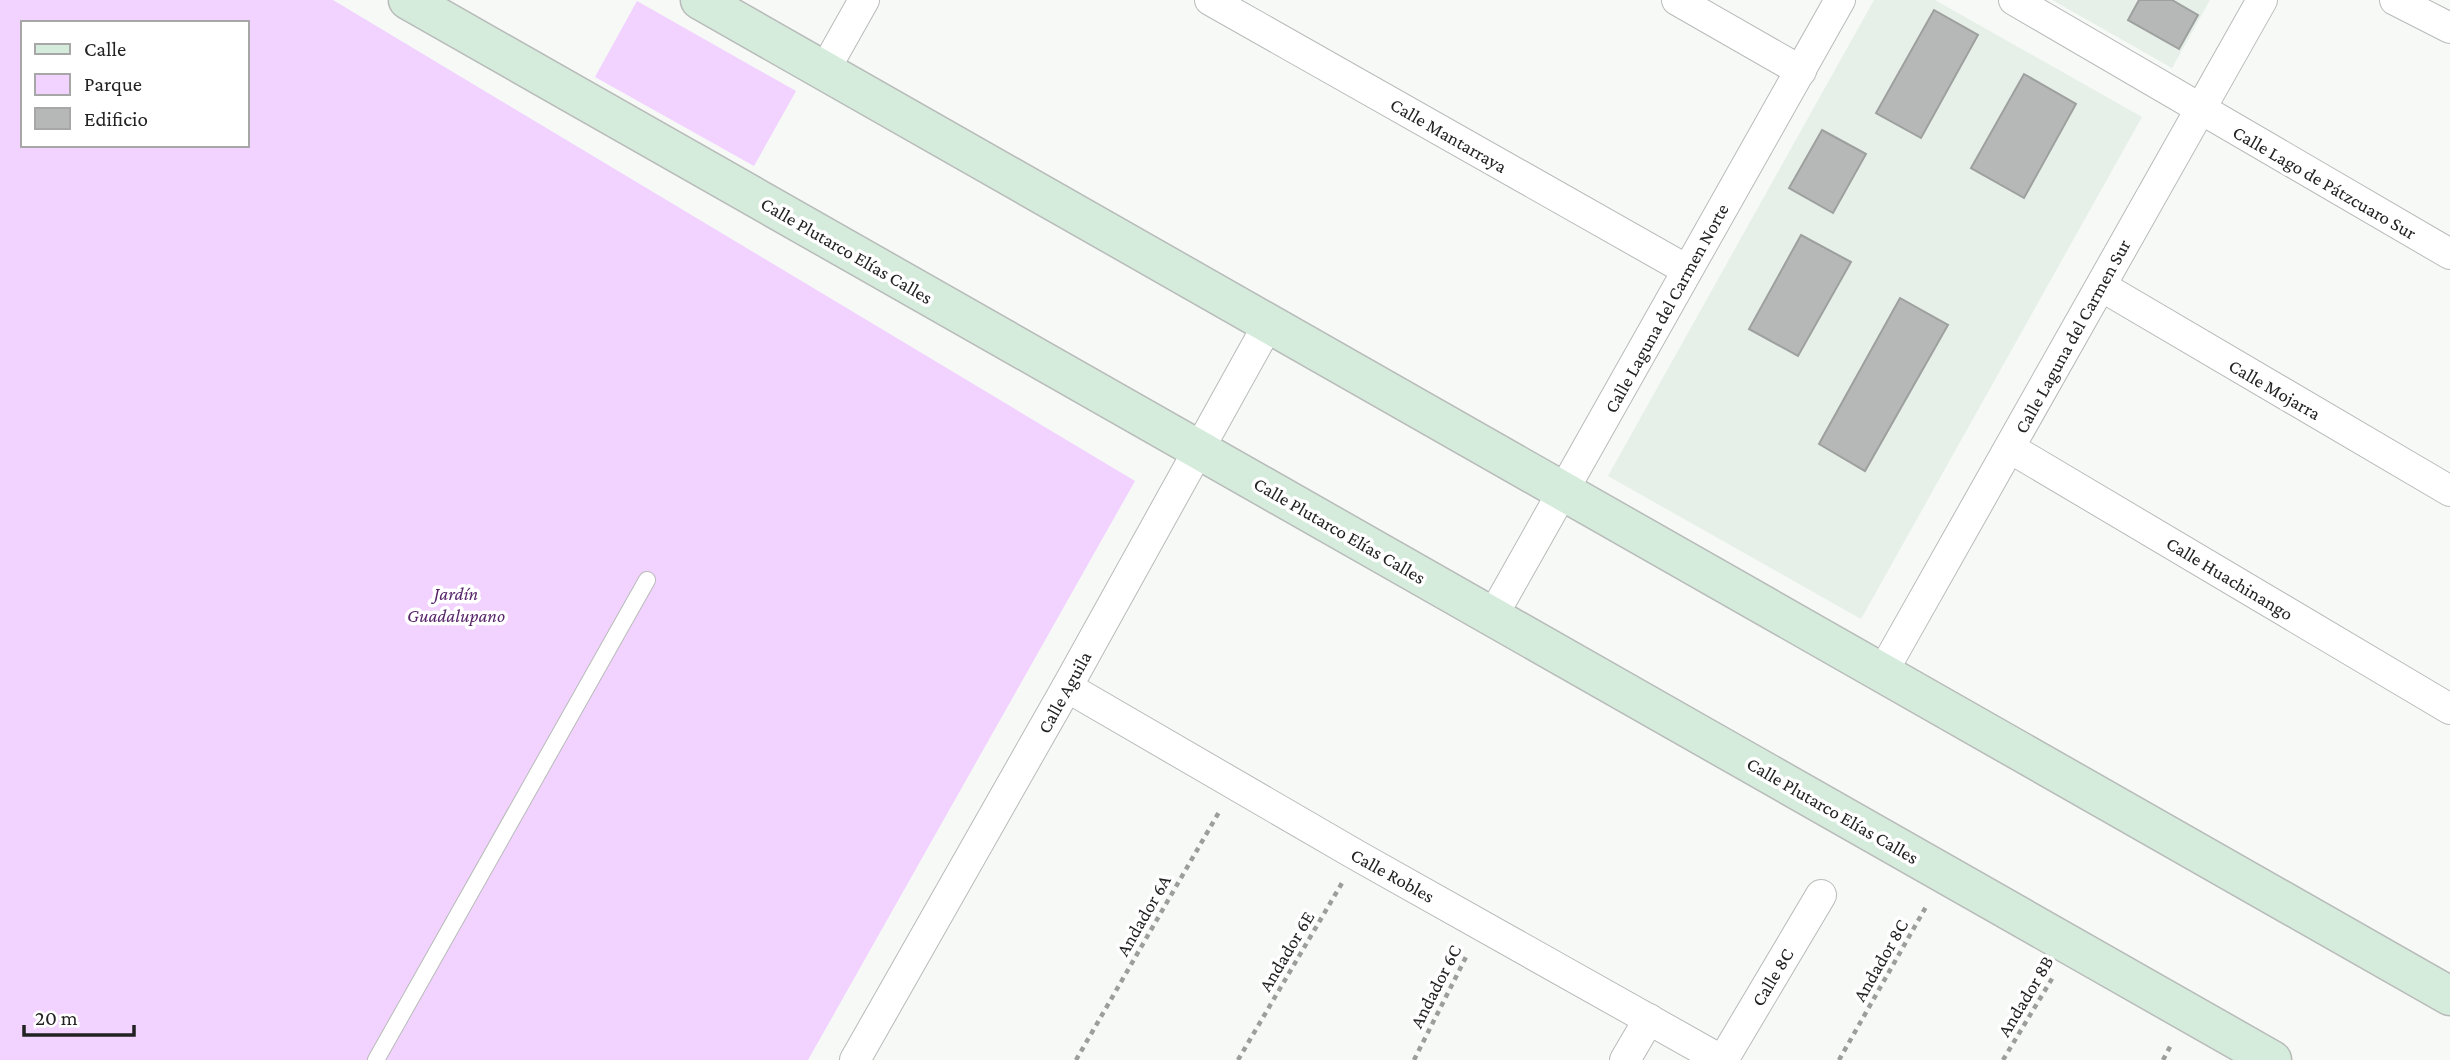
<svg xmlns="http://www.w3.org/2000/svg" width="2450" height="1060" font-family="'Crimson Pro',serif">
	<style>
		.built { fill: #e6f0e8 }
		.green { fill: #f2d2ff; fill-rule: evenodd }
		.building { fill: #b5b8b6; stroke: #9da09e; stroke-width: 2 }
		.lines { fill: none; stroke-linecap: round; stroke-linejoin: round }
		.lane-casing { stroke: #b8bbb9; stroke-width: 18 }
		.street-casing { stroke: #b8bbb9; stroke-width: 32 }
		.secondary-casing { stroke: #b8bbb9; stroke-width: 41 }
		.path { stroke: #9c9e9c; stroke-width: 4.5; stroke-dasharray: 5 5; stroke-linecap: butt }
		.lane { stroke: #fff; stroke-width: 16 }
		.street { stroke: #fff; stroke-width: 30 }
		.secondary { stroke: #d5ebdc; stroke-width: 38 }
		.labels { text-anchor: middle; stroke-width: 7; stroke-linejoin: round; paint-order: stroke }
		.street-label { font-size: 19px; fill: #212221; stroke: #fff }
		.park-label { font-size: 19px; font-style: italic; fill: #572469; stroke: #fff }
	</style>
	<rect width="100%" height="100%" fill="#f6f9f6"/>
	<!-- built -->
	<g class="built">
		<polygon points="1874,0 1935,0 2142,117 1861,619 1608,476"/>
		<polygon points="2052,0 2210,0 2172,68"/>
	</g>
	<!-- green -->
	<g class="green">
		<path d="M0 0H333L1135 481 808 1060H0ZM23 23H247V145H23Z"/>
		<polygon points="637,1 796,91 754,166 595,77"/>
	</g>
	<!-- building -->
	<g class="building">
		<polygon points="2139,0 2172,0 2198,15 2179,49 2128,20"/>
		<polygon points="1934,10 1978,35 1921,138 1876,113"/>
		<polygon points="2024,74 2076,104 2024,198 1971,168"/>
		<polygon points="1822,130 1866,154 1833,213 1789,188"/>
		<polygon points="1801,235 1851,262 1798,356 1749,329"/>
		<polygon points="1900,298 1948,325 1865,471 1819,444"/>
	</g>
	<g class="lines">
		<defs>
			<polyline id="lane" points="376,1060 647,580"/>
			<g id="street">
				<polyline points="1210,0 1687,270"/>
				<polyline points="1677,0 1801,71"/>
				<polyline points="2014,0 2450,254"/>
				<polyline points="2395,0 2450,28"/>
				<polyline points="824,71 864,0"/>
				<polyline points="2101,286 2450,491"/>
				<polyline points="2010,448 2450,709"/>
				<polyline points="1492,617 1840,0"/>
				<polyline points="1882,673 2262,0"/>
				<polyline points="1067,687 1358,856 1721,1060"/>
				<polyline points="855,1060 1067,687 1269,323"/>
				<polyline points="1625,1060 1649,1019"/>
				<polyline points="1723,1060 1821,895"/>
			</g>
			<g id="secondary">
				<polyline points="408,0 2272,1060"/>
				<polyline points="700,0 2450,996"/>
			</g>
		</defs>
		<!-- lane casing -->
		<use href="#lane" class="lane-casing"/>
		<!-- street casing -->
		<use href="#street" class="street-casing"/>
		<!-- secondary casing -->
		<use href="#secondary" class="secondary-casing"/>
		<!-- path -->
		<g class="path">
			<polyline points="1076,1060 1219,812"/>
			<polyline points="1238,1060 1342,883"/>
			<polyline points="1414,1060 1467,955"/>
			<polyline points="1839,1060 1927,905"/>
			<polyline points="2003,1060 2053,977"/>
			<polyline points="2163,1060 2171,1045"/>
		</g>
		<!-- lane -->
		<use href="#lane" class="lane"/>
		<!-- street -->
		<use href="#street" class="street"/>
		<!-- secondary -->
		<use href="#secondary" class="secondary"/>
	</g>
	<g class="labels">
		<!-- street labels -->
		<g class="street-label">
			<text transform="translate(1449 135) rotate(30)" y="7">Calle Mantarraya</text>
			<text transform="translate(2325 182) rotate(30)" y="7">Calle Lago de Pátzcuaro Sur</text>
			<text transform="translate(847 250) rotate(30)" y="7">Calle Plutarco Elías Calles</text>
			<text transform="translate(1666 308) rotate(-61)" y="7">Calle Laguna del Carmen Norte</text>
			<text transform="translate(2072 336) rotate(-61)" y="7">Calle Laguna del Carmen Sur</text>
			<text transform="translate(2275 389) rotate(30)" y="7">Calle Mojarra</text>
			<text transform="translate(1340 530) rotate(30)" y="7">Calle Plutarco Elías Calles</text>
			<text transform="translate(2230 578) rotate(31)" y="7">Calle Huachinango</text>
			<text transform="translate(1064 692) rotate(-61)" y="7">Calle Aguila</text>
			<text transform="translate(1833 810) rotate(30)" y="7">Calle Plutarco Elías Calles</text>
			<text transform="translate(1393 875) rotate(29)" y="7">Calle Robles</text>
			<text transform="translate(1143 915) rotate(-60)" y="7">Andador 6A</text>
			<text transform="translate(1286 951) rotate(-59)" y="7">Andador 6E</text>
			<text transform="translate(1880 960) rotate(-60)" y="7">Andador 8C</text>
			<text transform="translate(1772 977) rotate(-59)" y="7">Calle 8C</text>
			<text transform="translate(1435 986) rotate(-63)" y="7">Andador 6C</text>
			<text transform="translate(2025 996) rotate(-59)" y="7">Andador 8B</text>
		</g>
		<!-- park labels -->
		<g class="park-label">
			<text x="456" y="600">Jardín<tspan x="456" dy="22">Guadalupano</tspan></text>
		</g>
	</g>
	<!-- legend -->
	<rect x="21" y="21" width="228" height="126" fill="#ffffff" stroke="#a6a7a6" stroke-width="2"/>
	<rect x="35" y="44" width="35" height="10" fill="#d5ebdc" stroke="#a6a7a6" stroke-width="2"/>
	<text x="84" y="56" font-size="21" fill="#212221">Calle</text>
	<rect x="35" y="74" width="35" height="21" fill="#f2d2ff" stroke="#a6a7a6" stroke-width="2"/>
	<text x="84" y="91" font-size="21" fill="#212221">Parque</text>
	<rect x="35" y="108" width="35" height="21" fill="#b5b8b6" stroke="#a6a7a6" stroke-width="2"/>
	<text x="84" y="126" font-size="21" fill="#212221">Edificio</text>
	<!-- scale -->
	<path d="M24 1025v10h110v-10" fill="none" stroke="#212221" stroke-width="3.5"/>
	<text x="35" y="1025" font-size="21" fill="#212221" stroke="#ffffff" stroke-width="5" paint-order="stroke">20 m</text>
</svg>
